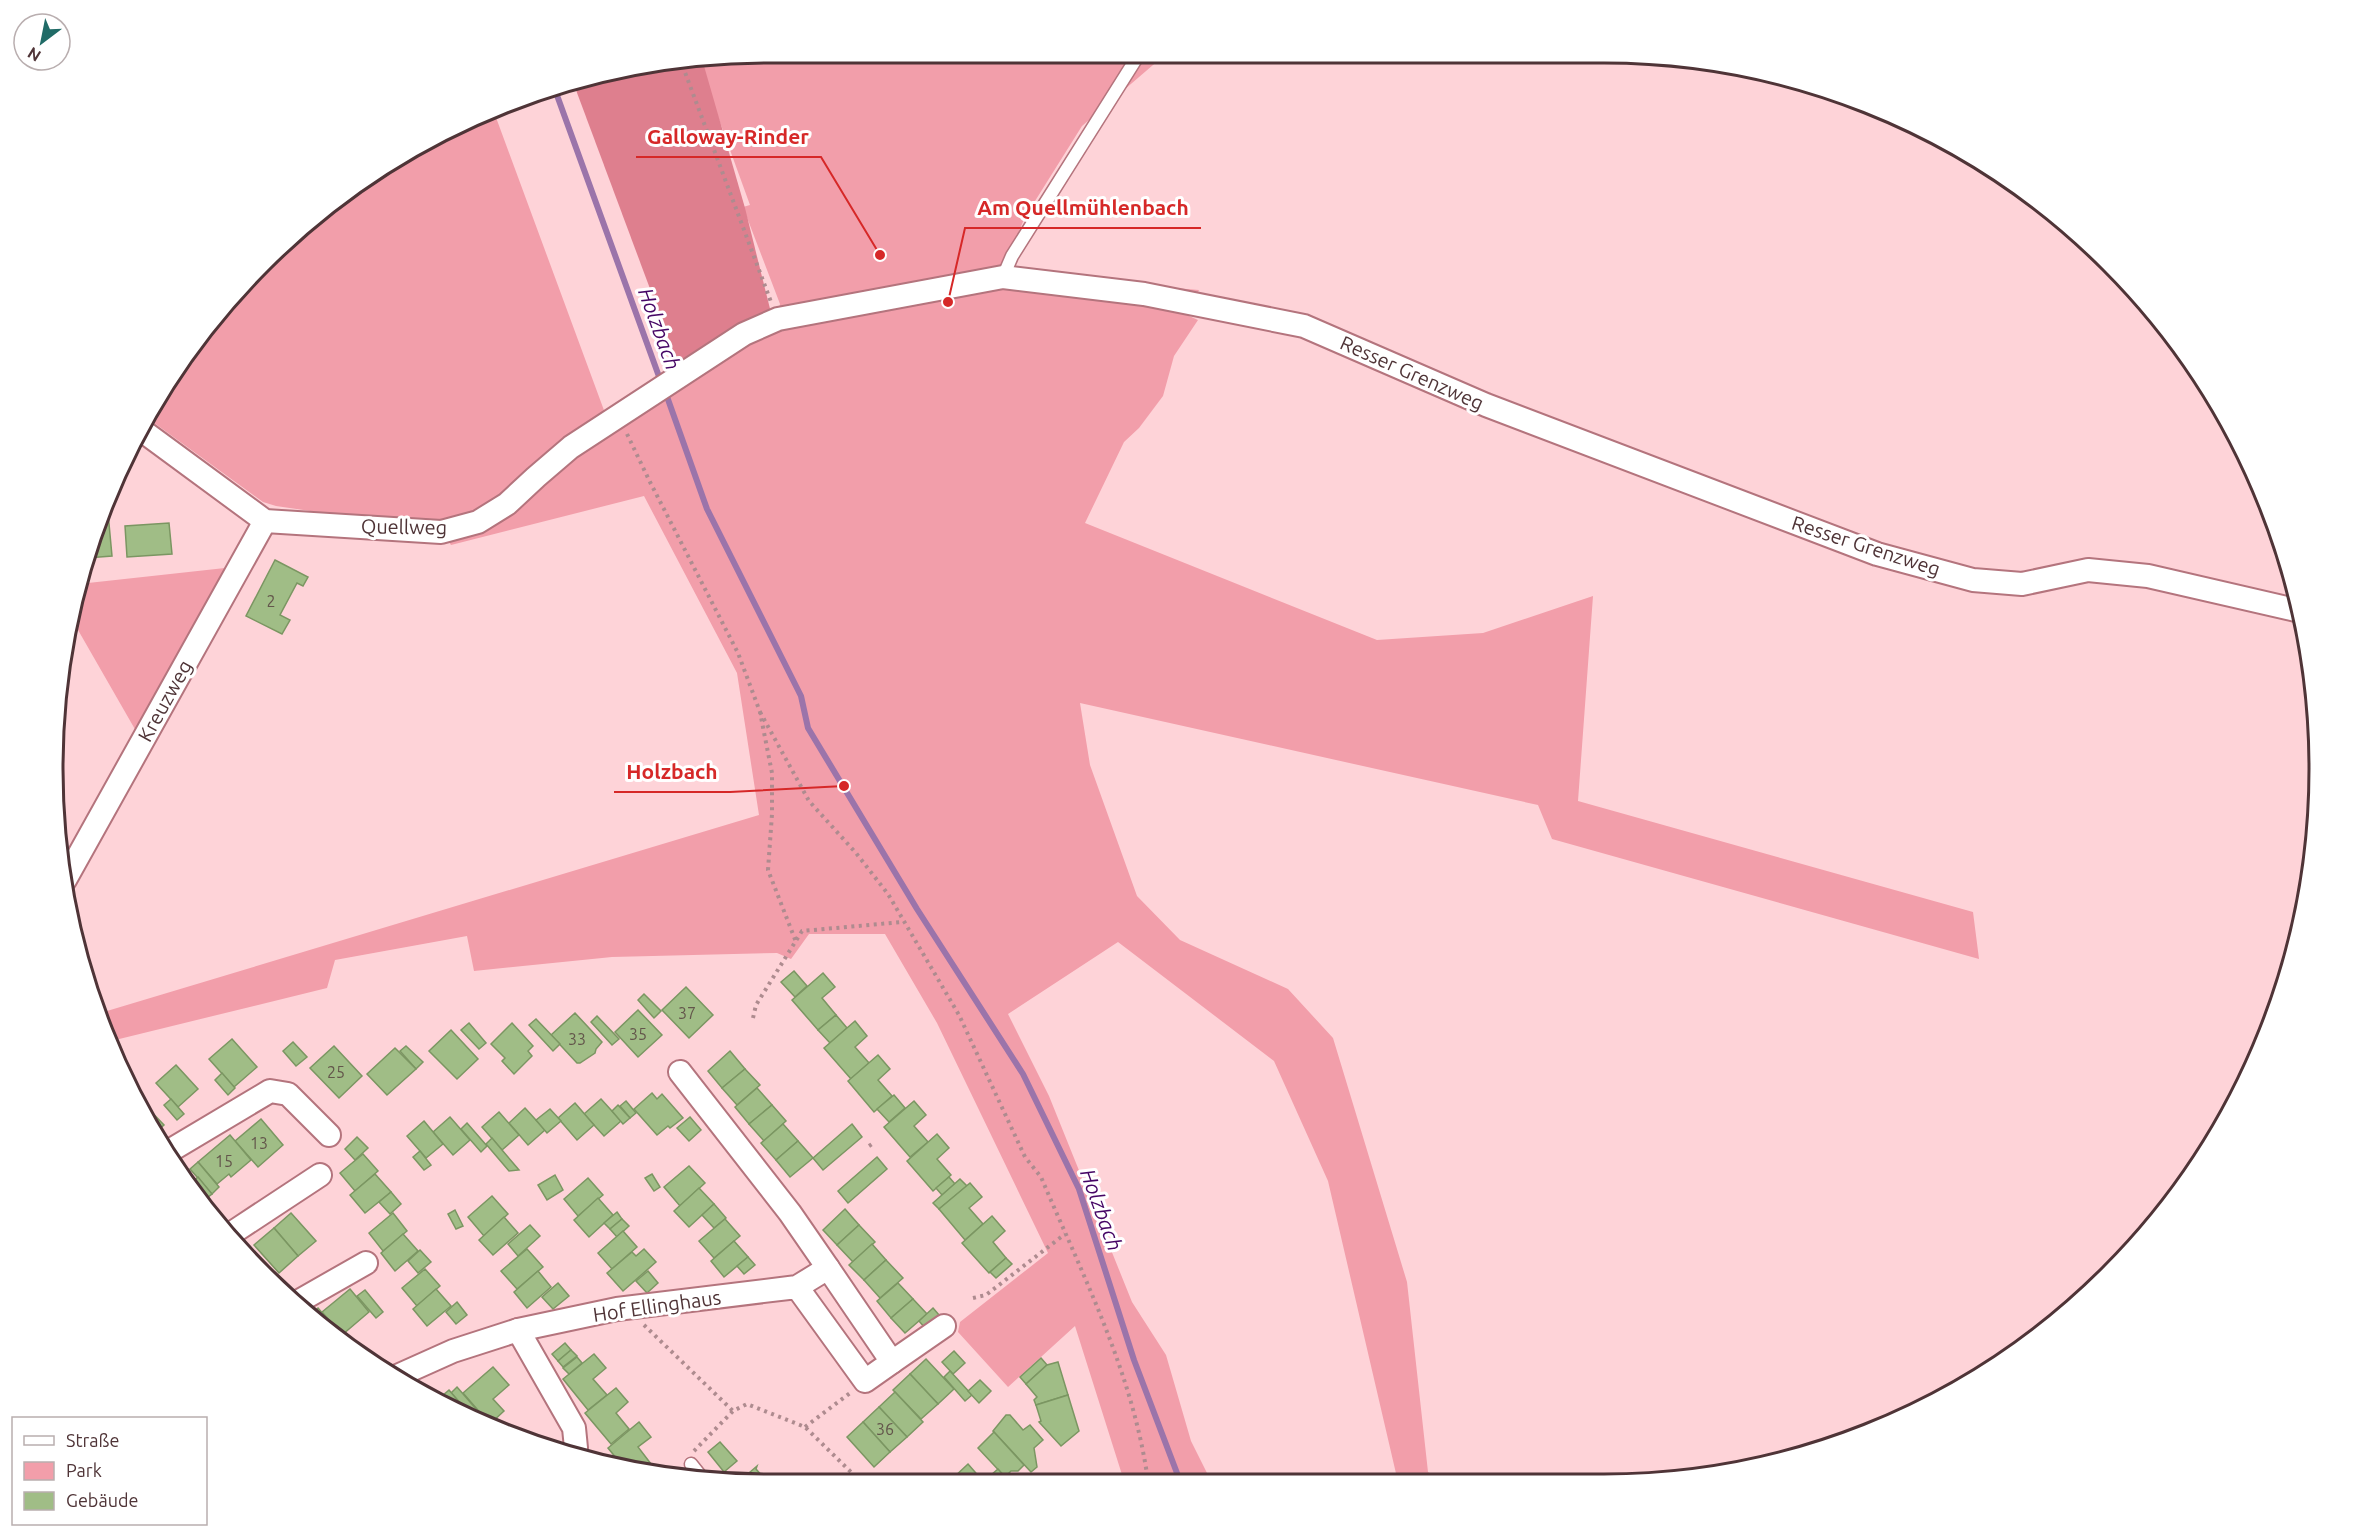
<svg xmlns="http://www.w3.org/2000/svg" width="2372" height="1537" font-family="Ubuntu,sans-serif">
	<style>
		.green { fill: #f29eaa }
		.forest { fill: #de7f8e }
		.lines { fill: none; stroke-linecap: round; stroke-linejoin: round }
		.stream { stroke: #9b74aa; stroke-width: 6 }
		.building { fill: #a0bd86; stroke: #7b9662; stroke-width: 1.5 }
		.service-casing { stroke: #b4747d; stroke-width: 15 }
		.minor-casing { stroke: #b4747d; stroke-width: 26 }
		.path { stroke: #ae8b8f; stroke-width: 4; stroke-dasharray: 3 4.5; stroke-linecap: butt }
		.service { stroke: #fff; stroke-width: 12 }
		.minor { stroke: #fff; stroke-width: 22 }
		.labels { text-anchor: middle; stroke-width: 6; stroke-linejoin: round; paint-order: stroke }
		.number-label { font-size: 16px; fill: #63564b }
		.street-label { font-size: 20px; fill: #4f3437; stroke: #fff }
		.water-label { font-size: 21px; font-style: italic; fill: #460665; stroke: #fff }
		.rim { fill: none; stroke: #4f3437; stroke-width: 3 }
		.leader { fill: none; stroke: #d62828; stroke-width: 2 }
		.callout-dot { fill: #d62828; stroke: #fff; stroke-width: 2 }
		.callout-label { font-size: 21px; text-anchor: middle; font-weight: bold; fill: #d62828; stroke: #fff; stroke-width: 6; stroke-linejoin: round; paint-order: stroke }
	</style>
	<rect width="100%" height="100%" fill="#fed3d8"/>
	<!-- green -->
	<g class="green">
		<polygon points="697,59 1160,59 1082,126 1025,217 1002,271 1028,276 1199,290 1187,315 1198,320 1174,356 1163,396 1139,428 1124,442 1085,523 1377,640 1483,633 1593,596 1578,801 1973,912 1979,959 1552,839 1538,805 1080,703 1090,765 1137,896 1180,940 1288,989 1333,1038 1407,1282 1428,1472 1445,1482 1398,1482 1328,1181 1274,1061 1118,942 1008,1014 1049,1096 1132,1302 1166,1355 1191,1441 1211,1481 1124,1481 1075,1326 1008,1387 958,1332 960,1322 1048,1253 937,1023 885,934 809,934 791,959 777,953 612,957 474,971 467,936 335,960 327,988 107,1042 97,1014 759,815 737,673 644,496 451,545 438,525 324,513 276,506 263,502 146,417 200,333 262,262 370,173 494,112 605,413 776,324 780,304 743,207 750,205"/>
		<polygon points="225,568 230,577 140,738 74,623 83,574 88,583"/>
	</g>
	<!-- forest -->
	<polygon class="forest" points="675,59 702,59 745,208 773,321 681,372 573,82"/>
	<g class="lines">
		<!-- stream -->
		<g class="stream">
			<polyline points="554,87 661,382"/>
			<polyline points="665,391 707,509 801,696 808,728 917,909 1023,1074 1079,1189 1134,1360 1180,1481"/>
		</g>
	</g>
	<!-- building -->
	<g class="building">
		<polygon points="107,502 112,556 87,558 91,538"/>
		<polygon points="169,523 172,554 127,557 125,526"/>
		<polygon points="275,560 308,577 303,586 297,583 280,615 290,620 282,634 246,616"/>
		<polygon points="794,971 807,986 795,997 781,982"/>
		<polygon points="823,973 835,987 822,998 836,1015 818,1030 792,1000"/>
		<polygon points="686,987 713,1015 689,1038 662,1010"/>
		<polygon points="644,994 661,1011 654,1018 638,1000"/>
		<polygon points="638,1010 662,1035 638,1057 615,1032"/>
		<polygon points="575,1013 602,1042 596,1049 595,1053 580,1063 577,1063 551,1035"/>
		<polygon points="836,1015 847,1028 830,1043 818,1030"/>
		<polygon points="597,1016 619,1039 612,1045 591,1022"/>
		<polygon points="536,1019 560,1044 553,1051 529,1025"/>
		<polygon points="855,1021 867,1036 855,1047 869,1063 851,1079 824,1048"/>
		<polygon points="469,1023 486,1043 479,1049 461,1030"/>
		<polygon points="512,1023 533,1046 528,1051 532,1056 514,1074 502,1061 505,1058 491,1044"/>
		<polygon points="451,1030 478,1059 457,1079 429,1051"/>
		<polygon points="232,1039 257,1067 234,1087 209,1059"/>
		<polygon points="293,1042 307,1057 296,1066 283,1051"/>
		<polygon points="334,1046 362,1076 339,1098 310,1068"/>
		<polygon points="406,1046 423,1062 416,1069 400,1051"/>
		<polygon points="395,1048 416,1069 387,1095 367,1074"/>
		<polygon points="730,1051 745,1069 722,1088 708,1071"/>
		<polygon points="878,1055 890,1069 878,1080 892,1096 874,1112 848,1081"/>
		<polygon points="176,1065 198,1089 178,1107 156,1083"/>
		<polygon points="745,1069 760,1085 737,1105 722,1088"/>
		<polygon points="222,1073 235,1088 228,1095 215,1080"/>
		<polygon points="757,1088 772,1105 749,1124 735,1107"/>
		<polygon points="652,1093 657,1099 662,1094 683,1118 670,1128 668,1126 657,1135 634,1109"/>
		<polygon points="894,1095 905,1108 889,1122 877,1109"/>
		<polygon points="138,1098 164,1125 155,1133 137,1099"/>
		<polygon points="171,1099 184,1114 177,1120 164,1105"/>
		<polygon points="601,1099 621,1121 604,1136 584,1114"/>
		<polygon points="626,1101 636,1113 630,1118 620,1106"/>
		<polygon points="914,1101 926,1115 914,1126 928,1142 910,1157 884,1127"/>
		<polygon points="575,1103 594,1125 577,1140 558,1118"/>
		<polygon points="618,1105 630,1118 623,1124 612,1111"/>
		<polygon points="772,1105 786,1121 764,1141 749,1124"/>
		<polygon points="525,1108 545,1130 528,1145 509,1123"/>
		<polygon points="550,1109 561,1121 547,1133 536,1120"/>
		<polygon points="499,1112 519,1135 502,1150 482,1127"/>
		<polygon points="450,1117 470,1140 453,1155 433,1132"/>
		<polygon points="690,1117 701,1130 689,1141 677,1128"/>
		<polygon points="261,1119 283,1145 258,1167 235,1141"/>
		<polygon points="424,1121 443,1144 426,1158 407,1136"/>
		<polygon points="467,1123 487,1146 481,1152 461,1129"/>
		<polygon points="783,1124 798,1141 776,1160 761,1143"/>
		<polygon points="852,1124 862,1137 823,1170 813,1158"/>
		<polygon points="937,1134 949,1148 937,1159 951,1175 933,1191 907,1161"/>
		<polygon points="230,1135 251,1160 231,1177 229,1174 217,1184 198,1162"/>
		<polygon points="357,1137 368,1148 355,1160 345,1149"/>
		<polygon points="492,1138 502,1150 519,1170 509,1171 486,1144"/>
		<polygon points="798,1141 813,1158 790,1177 776,1160"/>
		<polygon points="420,1151 431,1165 424,1170 413,1157"/>
		<polygon points="363,1154 378,1171 355,1191 340,1173"/>
		<polygon points="877,1157 887,1169 848,1203 838,1191"/>
		<polygon points="198,1162 219,1187 212,1194 190,1169"/>
		<polygon points="175,1166 201,1197 200,1197 174,1167"/>
		<polygon points="689,1166 705,1183 680,1206 664,1187"/>
		<polygon points="375,1174 391,1192 365,1213 350,1195"/>
		<polygon points="652,1174 660,1187 654,1191 645,1178"/>
		<polygon points="555,1175 563,1190 547,1200 538,1185"/>
		<polygon points="198,1177 212,1194 204,1200 190,1184"/>
		<polygon points="949,1177 955,1184 942,1195 936,1188"/>
		<polygon points="588,1178 603,1195 578,1216 564,1199"/>
		<polygon points="960,1179 967,1186 939,1209 933,1203"/>
		<polygon points="970,1183 982,1197 969,1208 983,1224 965,1240 939,1209"/>
		<polygon points="699,1188 714,1204 689,1227 674,1211"/>
		<polygon points="391,1192 401,1204 390,1214 379,1202"/>
		<polygon points="492,1196 508,1214 484,1236 468,1217"/>
		<polygon points="598,1198 613,1215 589,1237 574,1220"/>
		<polygon points="714,1204 726,1218 714,1228 702,1215"/>
		<polygon points="845,1209 859,1225 837,1245 823,1230"/>
		<polygon points="455,1210 463,1226 456,1229 448,1214"/>
		<polygon points="617,1212 622,1219 610,1229 604,1223"/>
		<polygon points="291,1213 316,1241 298,1256 274,1228"/>
		<polygon points="393,1213 407,1231 383,1251 369,1233"/>
		<polygon points="992,1216 1005,1231 993,1242 1006,1258 989,1273 962,1243"/>
		<polygon points="504,1217 518,1233 493,1255 479,1240"/>
		<polygon points="622,1219 629,1226 617,1237 610,1229"/>
		<polygon points="725,1219 740,1236 714,1258 699,1241"/>
		<polygon points="530,1225 540,1236 518,1256 508,1244"/>
		<polygon points="859,1225 875,1242 853,1262 837,1245"/>
		<polygon points="274,1228 298,1256 279,1273 254,1245"/>
		<polygon points="623,1231 637,1247 612,1269 598,1253"/>
		<polygon points="403,1234 418,1251 395,1271 381,1253"/>
		<polygon points="734,1241 748,1257 724,1277 711,1261"/>
		<polygon points="872,1244 886,1260 864,1280 849,1265"/>
		<polygon points="527,1249 543,1267 517,1289 501,1271"/>
		<polygon points="644,1249 656,1262 623,1291 607,1273 632,1252 636,1256"/>
		<polygon points="420,1250 431,1262 418,1273 408,1261"/>
		<polygon points="748,1257 755,1265 744,1274 737,1266"/>
		<polygon points="1006,1258 1012,1264 996,1278 990,1272"/>
		<polygon points="886,1260 903,1278 880,1298 864,1280"/>
		<polygon points="425,1269 440,1286 417,1306 402,1288"/>
		<polygon points="538,1271 551,1287 527,1308 514,1292"/>
		<polygon points="648,1271 658,1283 647,1293 636,1281"/>
		<polygon points="558,1283 569,1296 553,1309 542,1297"/>
		<polygon points="898,1283 913,1299 891,1318 877,1301"/>
		<polygon points="350,1289 369,1312 342,1335 322,1312"/>
		<polygon points="436,1289 451,1306 427,1326 413,1309"/>
		<polygon points="365,1290 383,1312 376,1318 357,1296"/>
		<polygon points="913,1299 927,1314 905,1333 891,1318"/>
		<polygon points="457,1302 467,1315 456,1324 446,1312"/>
		<polygon points="318,1308 336,1329 331,1334 309,1316"/>
		<polygon points="933,1308 939,1315 925,1328 919,1321"/>
		<polygon points="565,1343 571,1350 558,1361 552,1354"/>
		<polygon points="571,1350 577,1356 563,1367 558,1361"/>
		<polygon points="954,1351 965,1363 953,1374 942,1362"/>
		<polygon points="594,1354 606,1368 593,1379 607,1395 588,1410 563,1379"/>
		<polygon points="577,1357 582,1363 569,1374 563,1368"/>
		<polygon points="1041,1358 1047,1365 1026,1384 1020,1377"/>
		<polygon points="926,1359 954,1389 938,1404 910,1374"/>
		<polygon points="1058,1362 1068,1395 1036,1405 1034,1400 1037,1397 1026,1384 1047,1365"/>
		<polygon points="493,1367 509,1385 493,1399 504,1411 490,1424 463,1393"/>
		<polygon points="950,1371 972,1395 965,1401 944,1377"/>
		<polygon points="910,1374 938,1404 921,1419 893,1390"/>
		<polygon points="980,1380 991,1391 979,1403 968,1391"/>
		<polygon points="457,1387 477,1410 471,1415 451,1393"/>
		<polygon points="616,1388 628,1402 616,1413 629,1429 611,1444 585,1413"/>
		<polygon points="449,1390 460,1403 454,1408 442,1396"/>
		<polygon points="439,1392 442,1396 453,1408 433,1397"/>
		<polygon points="895,1392 923,1422 907,1437 879,1407"/>
		<polygon points="1068,1395 1079,1431 1061,1446 1039,1422 1041,1421 1036,1405"/>
		<polygon points="879,1407 907,1437 890,1452 863,1422"/>
		<polygon points="1006,1415 1010,1415 1023,1430 1030,1425 1043,1440 1034,1448 1037,1467 1031,1472 993,1431"/>
		<polygon points="639,1422 651,1437 638,1447 651,1464 644,1470 621,1464 608,1448"/>
		<polygon points="863,1422 890,1452 874,1467 847,1437"/>
		<polygon points="993,1431 1024,1465 1018,1471 1011,1471 1005,1477 978,1448 994,1432"/>
		<polygon points="720,1442 737,1461 724,1472 708,1452"/>
		<polygon points="968,1464 982,1480 953,1480 952,1479"/>
		<polygon points="757,1466 756,1469 763,1477 766,1475 769,1479 742,1479"/>
		<polygon points="998,1469 1005,1477 1009,1480 996,1480 991,1475"/>
	</g>
	<g class="lines">
		<defs>
			<g id="service">
				<polyline points="1003,277 1012,256 1136,59"/>
				<polyline points="691,1464 703,1479"/>
			</g>
			<g id="minor">
				<polyline points="140,429 265,521 441,532 478,522 507,504 536,477 571,447 744,334 778,319 1003,277 1144,294 1304,326 1486,405 1877,554 1973,580 2022,584 2088,570 2148,576 2300,611"/>
				<polyline points="65,880 265,521"/>
				<polyline points="680,1072 790,1213 828,1268"/>
				<polyline points="166,1153 270,1091 288,1094 329,1135"/>
				<polyline points="232,1233 320,1175"/>
				<polyline points="294,1304 366,1263"/>
				<polyline points="518,1330 574,1428 576,1448 574,1451"/>
				<polyline points="892,1362 944,1326"/>
				<polyline points="395,1377 453,1351 518,1330 617,1309 797,1287 828,1268 892,1362 865,1381 797,1287"/>
			</g>
		</defs>
		<!-- service casing -->
		<use href="#service" class="service-casing"/>
		<!-- minor casing -->
		<use href="#minor" class="minor-casing"/>
		<!-- path -->
		<g class="path">
			<polyline points="680,59 771,302"/>
			<polyline points="627,434 650,482 738,653 760,712 772,773 772,814 768,870 796,942"/>
			<path d="M760 712 809 801 856 853 888 894 959 1015 1025 1157 1041 1177C1083 1276 1133 1373 1148 1481"/>
			<polyline points="753,1018 756,1005 802,931 902,922"/>
			<polyline points="869,1146 875,1142"/>
			<polyline points="973,1298 986,1295 1065,1234"/>
			<polyline points="644,1325 733,1411"/>
			<polyline points="805,1427 850,1393"/>
			<polyline points="694,1451 733,1411 747,1404 805,1427 853,1474 861,1479"/>
			<polyline points="668,1477 678,1467"/>
		</g>
		<!-- service -->
		<use href="#service" class="service"/>
		<!-- minor -->
		<use href="#minor" class="minor"/>
	</g>
	<g class="labels">
		<!-- number labels -->
		<g class="number-label">
			<text x="271" y="607">2</text>
			<text x="687" y="1019">37</text>
			<text x="638" y="1040">35</text>
			<text x="577" y="1045">33</text>
			<text x="336" y="1078">25</text>
			<text x="259" y="1149">13</text>
			<text x="224" y="1167">15</text>
			<text x="885" y="1435">36</text>
		</g>
		<!-- street labels -->
		<g class="street-label">
			<text transform="translate(1412 373) rotate(24)" y="7">Resser Grenzweg</text>
			<text transform="translate(404 527) rotate(1)" y="7">Quellweg</text>
			<text transform="translate(1866 546) rotate(18)" y="7">Resser Grenzweg</text>
			<text transform="translate(165 701) rotate(-61)" y="7">Kreuzweg</text>
			<text transform="translate(657 1306) rotate(-8)" y="7">Hof Ellinghaus</text>
		</g>
		<!-- water labels -->
		<g class="water-label">
			<text transform="translate(659 329) rotate(70)" y="7">Holzbach</text>
			<text transform="translate(1101 1210) rotate(70)" y="7">Holzbach</text>
		</g>
	</g>
	<!-- crop -->
	<path d="M0 0H2372V1537H0ZM768 63H1604A705 705 0 0 1 2309 768V769A705 705 0 0 1 1604 1474H768A705 705 0 0 1 63 769V768A705 705 0 0 1 768 63Z" fill="#fff" fill-rule="evenodd"/>
	<path class="rim" d="M768 63H1604A705 705 0 0 1 2309 768V769A705 705 0 0 1 1604 1474H768A705 705 0 0 1 63 769V768A705 705 0 0 1 768 63Z"/>
	<!-- callouts -->
	<path class="leader" d="M880 255L821 157H636M948 302L965 228H1201M844 786L730 792H614"/>
	<g class="callout-dot">
		<circle cx="880" cy="255" r="6"/>
		<circle cx="948" cy="302" r="6"/>
		<circle cx="844" cy="786" r="6"/>
	</g>
	<g class="callout-label">
		<text x="728" y="144">Galloway-Rinder</text>
		<text x="1083" y="215">Am Quellmühlenbach</text>
		<text x="672" y="779">Holzbach</text>
	</g>
	<!-- legend -->
	<rect x="12" y="1417" width="195" height="108" fill="#ffffff" stroke="#b9aeaf" stroke-width="1.5"/>
	<rect x="24" y="1436" width="30" height="9" fill="#ffffff" stroke="#b9aeaf" stroke-width="1.5"/>
	<text x="66" y="1447" font-size="18" fill="#4f3437">Straße</text>
	<rect x="24" y="1462" width="30" height="18" fill="#f29eaa" stroke="#b9aeaf" stroke-width="1.5"/>
	<text x="66" y="1477" font-size="18" fill="#4f3437">Park</text>
	<rect x="24" y="1492" width="30" height="18" fill="#a0bd86" stroke="#b9aeaf" stroke-width="1.5"/>
	<text x="66" y="1507" font-size="18" fill="#4f3437">Gebäude</text>
	<!-- north arrow -->
	<g transform="translate(42 42) rotate(212)"><circle r="28" fill="#ffffff" stroke="#b9aeaf" stroke-width="1.5"/>
	<path d="M0-4.5L10 22L0 15L-10 22Z" fill="#206b67"/>
	<text y="-9" font-size="16" font-weight="bold" text-anchor="middle" fill="#4f3437">N</text>
	</g>
</svg>
